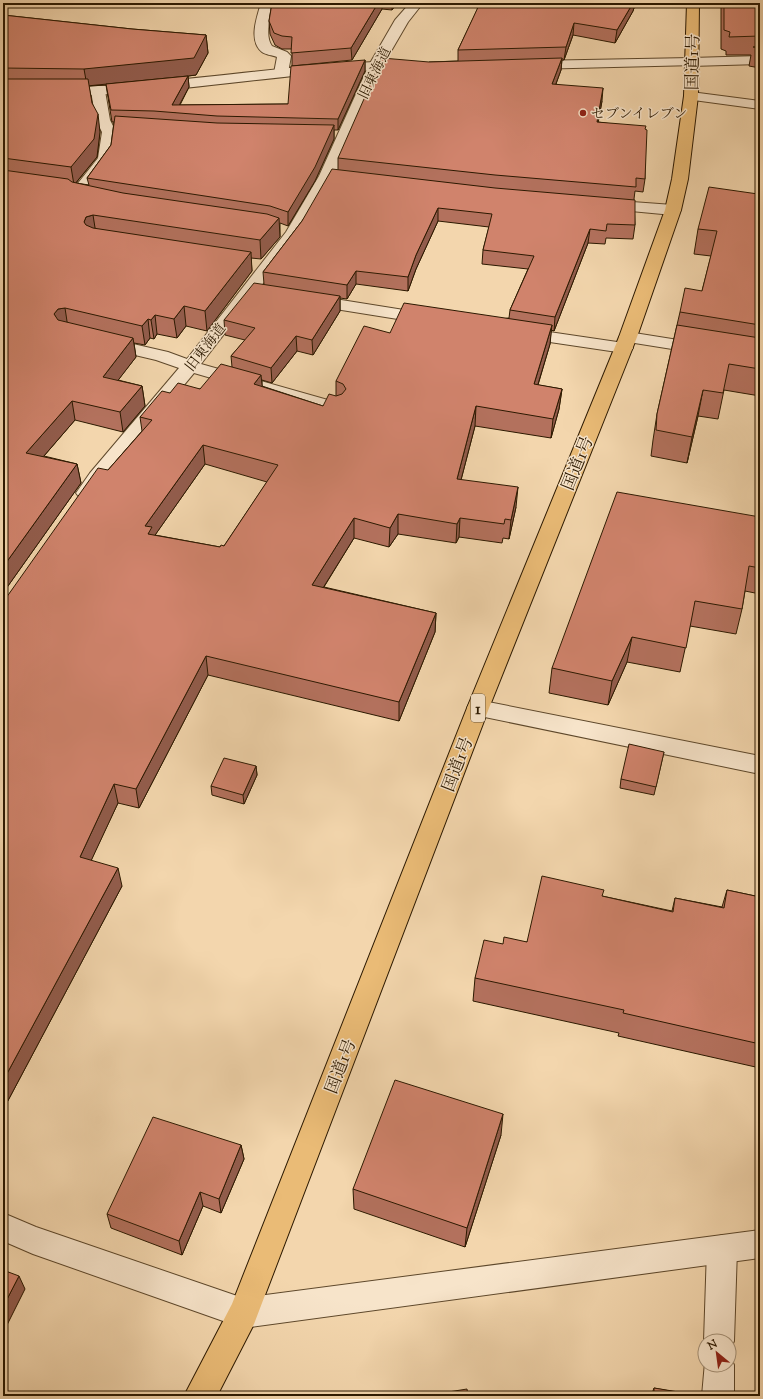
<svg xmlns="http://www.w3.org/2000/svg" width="763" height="1399" font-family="'Sorts Mill Goudy','Noto Serif JP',serif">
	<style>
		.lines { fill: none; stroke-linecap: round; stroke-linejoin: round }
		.minor-casing { stroke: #5e482b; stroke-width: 2 }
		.tertiary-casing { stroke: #5e482b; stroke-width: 2 }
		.trunk-casing { stroke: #2c1900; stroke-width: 2 }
		.minor { fill: #f7e4ca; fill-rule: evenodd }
		.tertiary { fill: #f7e4ca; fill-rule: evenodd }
		.trunk { fill: #eabb76; fill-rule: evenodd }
		.wall { fill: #b3715d; stroke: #2c1900; fill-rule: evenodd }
		.shaded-wall { fill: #925c4c; stroke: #2c1900 }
		.building { fill: #d0836c; stroke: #2c1900; fill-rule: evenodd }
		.poi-dot { fill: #8f2418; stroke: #f7e4ca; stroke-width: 1.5 }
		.labels { text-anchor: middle; stroke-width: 3; stroke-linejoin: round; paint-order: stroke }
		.far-street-label { font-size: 14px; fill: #2c1900; stroke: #f7e4ca }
		.far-poi-label { font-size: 14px; fill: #2c1900; stroke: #f7e4ca; text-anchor: start }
		.shield { fill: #f7e4ca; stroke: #69563d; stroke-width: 1 }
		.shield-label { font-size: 16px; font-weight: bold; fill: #2c1900 }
		.street-label { font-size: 17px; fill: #2c1900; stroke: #f7e4ca }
	</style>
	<rect width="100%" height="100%" fill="#f3d6ad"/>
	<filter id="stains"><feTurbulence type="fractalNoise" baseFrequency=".005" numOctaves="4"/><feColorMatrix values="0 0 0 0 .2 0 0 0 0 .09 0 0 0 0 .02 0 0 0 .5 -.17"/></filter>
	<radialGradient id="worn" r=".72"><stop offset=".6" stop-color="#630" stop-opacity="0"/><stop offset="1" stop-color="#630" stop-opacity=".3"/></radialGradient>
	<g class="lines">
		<defs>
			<g id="minor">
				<path d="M261 3H273C271 16 264 35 272 46L287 52 291 56 288 73 286 76 281 77 276 76 274 73 277 57C272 55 266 55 262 52 248 41 257 17 261 3Z"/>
				<polygon points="410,3 423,3 408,22 383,65 335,176 301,234 201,364 342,404 345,408 342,412 336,414 194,373 104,481 93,497 86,499 79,497 76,493 90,473 179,368 156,360 101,347 98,343 101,339 107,338 168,352 187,359 286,232 319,176 369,65 395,20"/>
				<polygon points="760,56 760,64 691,66 686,65 684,62 686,59 691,58"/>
				<polygon points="98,87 103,88 105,91 110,120 116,132 112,158 84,195 79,197 74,195 71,192 98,158 102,132 96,121 91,91 93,88"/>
				<polygon points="691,92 760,101 760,109 686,99 684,96 686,93"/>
				<polygon points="605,200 673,205 679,207 681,210 679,213 673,215 599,208 597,205 599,202"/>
				<polygon points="310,295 429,314 435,315 438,319 435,323 429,324 304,304 302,300 304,296"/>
				<polygon points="522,328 624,343 630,344 633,348 630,352 624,353 516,337 513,333 516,329"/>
				<polygon points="628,332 760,353 760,363 622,341 619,337 622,333"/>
				<polygon points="478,700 760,756 760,774 470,714 467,708 470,702"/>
				<polygon points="722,1235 732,1239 737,1249 734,1341 729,1352 729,1341 705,1341 705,1344 704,1341 707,1249 712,1239"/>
				<polygon points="729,1354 734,1365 734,1396 702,1396 705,1362 705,1365 729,1365"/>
			</g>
			<g id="tertiary">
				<polygon points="691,58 696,59 698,62 696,65 532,69 527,68 525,65 527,62 532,61"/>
				<path d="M375 62H408L413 63 415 66 413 69 408 70C315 69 223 86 130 93 88 96 45 95 3 95V87C45 87 88 88 131 84 212 78 293 65 375 62Z"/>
				<polygon points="3,1213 36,1227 243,1298 760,1230 760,1258 243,1328 33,1254 3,1241"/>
			</g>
			<polygon id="trunk" points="687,3 699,3 698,96 688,179 681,210 637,337 489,708 254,1324 217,1396 184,1396 232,1304 467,708 619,337 665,210 672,179 684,96"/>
		</defs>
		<!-- minor casing -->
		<use href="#minor" class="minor-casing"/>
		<!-- tertiary casing -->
		<use href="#tertiary" class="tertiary-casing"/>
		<!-- trunk casing -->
		<use href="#trunk" class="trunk-casing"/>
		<!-- minor -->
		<use href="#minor" class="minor"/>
		<!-- tertiary -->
		<use href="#tertiary" class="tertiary"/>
		<!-- trunk -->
		<use href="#trunk" class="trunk"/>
	</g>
	<!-- wall -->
	<g class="wall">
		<polygon points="272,3 397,3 392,10 382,9 352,60 292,66 292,49 282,49 275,45 270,34 269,21"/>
		<path d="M455 3H636L634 8 633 11 615 43 573 35 564 60H562L561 70 556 84 602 101 598 122 645 129V179L643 192 635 191 634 199 635 225 633 239 606 238 605 244 588 243 554 331 551 330 550 344 538 385 562 389 559 409 551 438 475 426 461 480 516 507 509 539 503 538 502 543 459 537 456 543 398 534 389 547 354 538 324 587 436 613 435 632 399 721 208 675 139 808 118 803 91 860 122 886 3 1110 6 598 108 470 142 431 140 417 170 393 200 389 232 367 231 356 245 340 225 335 224 320 264 284 263 272 302 221 338 170V158L429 62 458 61V50L478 8ZM438 221 489 227 483 250 482 264 528 269 510 310 509 318 390 333 336 381V396L323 406 262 386V380L272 383 297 351 313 355 340 311V298L347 299 356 284 408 291 416 269ZM205 464 267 482 224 546 220 547 155 535Z"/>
		<polygon points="721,3 760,3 760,68 749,66 751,55 726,55 726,51 721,49"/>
		<path d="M3 15 132 29 206 35 208 53 196 75 188 76 189 87 180 105 288 104 365 60V71L338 130H334V139L315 181 288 226 280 223V237L261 259 251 258 252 271 207 331 186 326 177 338 157 334 154 339 150 338 145 345 134 343 136 357 118 380 142 386 145 406 123 432 75 420 44 456 77 464 81 483 3 593ZM106 85 112 122H114L111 145 87 178 89 185 76 183 97 157 100 132 92 103 89 86Z"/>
		<polygon points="760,184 760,396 724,390 718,419 698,416 687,463 651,456 653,440 657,414 677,325 680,312 702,291 711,256 694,254 698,229 758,194"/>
		<polygon points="760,517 760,594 745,591 742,609 736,634 690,626 680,672 627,662 608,705 549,693 552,668"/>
		<polygon points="664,752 654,795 620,788 621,779"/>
		<polygon points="256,766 257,775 244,804 212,795 211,786"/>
		<polygon points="727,890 760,897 760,1068 618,1036 619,1033 473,1001 475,978 503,944 527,942 602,896 672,911 675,898 722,907"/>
		<polygon points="501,1135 465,1247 354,1209 353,1189"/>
		<polygon points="241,1145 244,1159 221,1213 203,1206 182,1255 111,1228 107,1214"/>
		<polygon points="654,1388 697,1396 651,1396"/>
	</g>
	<!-- shaded-wall -->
	<g class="shaded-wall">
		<polygon points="378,3 382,3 382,9 352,60 351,48"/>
		<polygon points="392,3 397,3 392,10"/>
		<polygon points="633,3 636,3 634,8 633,11 615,43 617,30"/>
		<polygon points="574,23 573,35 564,60 566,47"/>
		<polygon points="206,35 208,53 196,75 188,76 189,87 175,113 172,105 188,76 87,86 84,69"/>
		<polygon points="562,58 561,70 551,97 552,84"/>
		<polygon points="365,60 365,71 338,130 338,119"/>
		<polygon points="603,88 602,101 596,135 597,122"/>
		<polygon points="98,114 100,132 97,157 74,185 71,167"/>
		<polygon points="334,125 334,139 315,181 288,226 288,212"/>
		<polygon points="438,208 438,221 416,269 408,291 408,277 416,255"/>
		<polygon points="93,215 96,234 89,236 84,222 86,217"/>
		<polygon points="279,218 280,237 261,259 260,240"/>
		<polygon points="590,229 588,243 554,331 555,317"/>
		<polygon points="251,252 252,271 207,331 205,311"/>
		<polygon points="356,271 356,284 347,299 347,285"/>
		<polygon points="340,296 340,311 313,355 312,340"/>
		<polygon points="184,306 186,326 177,338 174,319"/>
		<polygon points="65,308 68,328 62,329 54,314 58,309"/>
		<polygon points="155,315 157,334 154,339 151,320"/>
		<polygon points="148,319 150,338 145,345 142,326"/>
		<polygon points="552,325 550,344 532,404 534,384"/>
		<polygon points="296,336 297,351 272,383 271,368"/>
		<polygon points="133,338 136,357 106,396 103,377"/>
		<polygon points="261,375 263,394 254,384"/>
		<polygon points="142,386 145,406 123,432 120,412"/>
		<polygon points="562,389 559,409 551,438 553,419"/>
		<polygon points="703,390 698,416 687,463 692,437"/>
		<polygon points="72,401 75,420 30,472 26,453"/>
		<polygon points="476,406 475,426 456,499 457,479"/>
		<polygon points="203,445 205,464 153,538 155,547 145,526"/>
		<polygon points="77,464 81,483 3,593 3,567"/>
		<polygon points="518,487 516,507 509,539 511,520"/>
		<polygon points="398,514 398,534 389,547 390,528"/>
		<polygon points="354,518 354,538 313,604 312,585"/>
		<polygon points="460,518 459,537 456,543 457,524"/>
		<polygon points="436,613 435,632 399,721 399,702"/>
		<polygon points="632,637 627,662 608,705 612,681"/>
		<polygon points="206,656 208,675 139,808 136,789"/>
		<polygon points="256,766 257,775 244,804 243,795"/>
		<polygon points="114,784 118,803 84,876 80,857"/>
		<polygon points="118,868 122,886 3,1110 3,1081"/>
		<polygon points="503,1114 501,1135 465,1247 467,1228"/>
		<polygon points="241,1145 244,1159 221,1213 219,1199"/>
		<polygon points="200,1192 203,1206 182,1255 179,1241"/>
		<polygon points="19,1276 25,1289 3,1333 3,1307"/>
	</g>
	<!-- building -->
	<g class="building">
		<polygon points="272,3 378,3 351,48 291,53 292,37 282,36 274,33 269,21"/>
		<polygon points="480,3 633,3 617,30 574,23 566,47 458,50"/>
		<polygon points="724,3 760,3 760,36 729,37 730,32 724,30"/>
		<polygon points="3,15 132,29 206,35 194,58 84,69 3,68"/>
		<polygon points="760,46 760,48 753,47"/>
		<polygon points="382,58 429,62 562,58 552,84 603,88 597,122 646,126 645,129 647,130 645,179 636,178 636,187 495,175 338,158"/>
		<polygon points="365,60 338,119 217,116 154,111 111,110 106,84 188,76 172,105 288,104 291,66"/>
		<polygon points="3,79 88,79 92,103 98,114 94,139 71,167 3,158"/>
		<polygon points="115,116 217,123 334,125 315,167 288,212 270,206 87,178 111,145"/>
		<polygon points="332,169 495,188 635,200 635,225 607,224 606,231 590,229 555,317 510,310 534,256 483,250 492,214 438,208 416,255 408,277 356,271 347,285 263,272 302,221"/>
		<polygon points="3,170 68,179 72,182 123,193 267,214 279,218 260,240 93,215 86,217 84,222 86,225 93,228 251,252 205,311 184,306 174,319 155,315 151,320 148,319 142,326 65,308 58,309 54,314 58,320 133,338 103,377 142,386 120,412 72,401 26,453 77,464 3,567"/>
		<polygon points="760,184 760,325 680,312 685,288 702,291 717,231 698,229 709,187 758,194"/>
		<polygon points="254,283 340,296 312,340 296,336 271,368 231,356 255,328 224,320"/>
		<path d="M404 303 552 325 534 384 562 389 553 419 476 406 457 479 518 487 511 520 505 519 504 524 460 518 457 524 398 514 390 528 354 518 312 585 436 613 399 702 206 656 136 789 114 784 80 857 118 868 3 1081V599L6 598 98 468 108 470 152 420 140 417 162 391 170 393 178 383 200 389 221 364 261 375 254 384 323 406 329 394 336 396 342 394 346 389 343 384 336 381 364 326 390 333ZM203 445 278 465 224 546 221 545 220 547 148 534 152 527 145 526Z"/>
		<polygon points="677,325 760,338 760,369 729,364 723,393 703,390 692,437 656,430 657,414"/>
		<polygon points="617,492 760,517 760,568 749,566 742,609 695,601 686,648 632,637 612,681 552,668"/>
		<polygon points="629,744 664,752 656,787 621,779"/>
		<polygon points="224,758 256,766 243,795 211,786"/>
		<polygon points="542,876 604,890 602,896 673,912 675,898 724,908 727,890 760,897 760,1044 623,1013 624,1010 475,978 484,940 503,944 504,937 527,942"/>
		<polygon points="395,1080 503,1114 467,1228 353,1189"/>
		<polygon points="153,1117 241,1145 219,1199 200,1192 179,1241 107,1214"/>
		<polygon points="3,1270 19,1276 3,1307"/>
		<polygon points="654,1388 697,1395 697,1396 654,1396"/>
		<polygon points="467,1389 468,1396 437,1396 436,1394"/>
	</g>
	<!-- markers -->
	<circle class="poi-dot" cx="583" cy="113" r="4"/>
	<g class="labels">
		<!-- far-street labels -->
		<g class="far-street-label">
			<text transform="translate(374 73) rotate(-64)" y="5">旧東海道</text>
			<text transform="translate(205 347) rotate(-52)" y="5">旧東海道</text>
		</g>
		<!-- far-poi labels -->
		<g class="far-poi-label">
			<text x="591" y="118">セブンイレブン</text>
		</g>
		<!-- shield labels -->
		<rect class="shield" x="471" y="694" width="14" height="28" rx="3"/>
		<g class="shield-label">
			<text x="478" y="714">1</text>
		</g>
		<!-- street labels -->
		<g class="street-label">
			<text transform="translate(692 62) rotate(-89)" y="6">国道1号</text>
			<text transform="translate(577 463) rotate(-68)" y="6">国道1号</text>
			<text transform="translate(457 764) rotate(-69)" y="6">国道1号</text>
			<text transform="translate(340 1066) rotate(-69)" y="6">国道1号</text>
		</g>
	</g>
	<!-- margin -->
	<rect width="763" height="1399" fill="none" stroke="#f3d6ad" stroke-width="16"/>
	<rect x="4" y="4" width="755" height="1391" fill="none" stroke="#2c1900" stroke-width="2"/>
	<rect x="8" y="8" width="747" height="1383" fill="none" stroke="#2c1900"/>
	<!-- north arrow -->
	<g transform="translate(717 1353) rotate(331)"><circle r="19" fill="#f7e4ca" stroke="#a69379"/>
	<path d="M0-3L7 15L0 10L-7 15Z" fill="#8f2418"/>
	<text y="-6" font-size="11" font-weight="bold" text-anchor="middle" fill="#2c1900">N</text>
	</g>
	<rect width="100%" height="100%" filter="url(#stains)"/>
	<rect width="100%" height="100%" fill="url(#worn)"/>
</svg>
